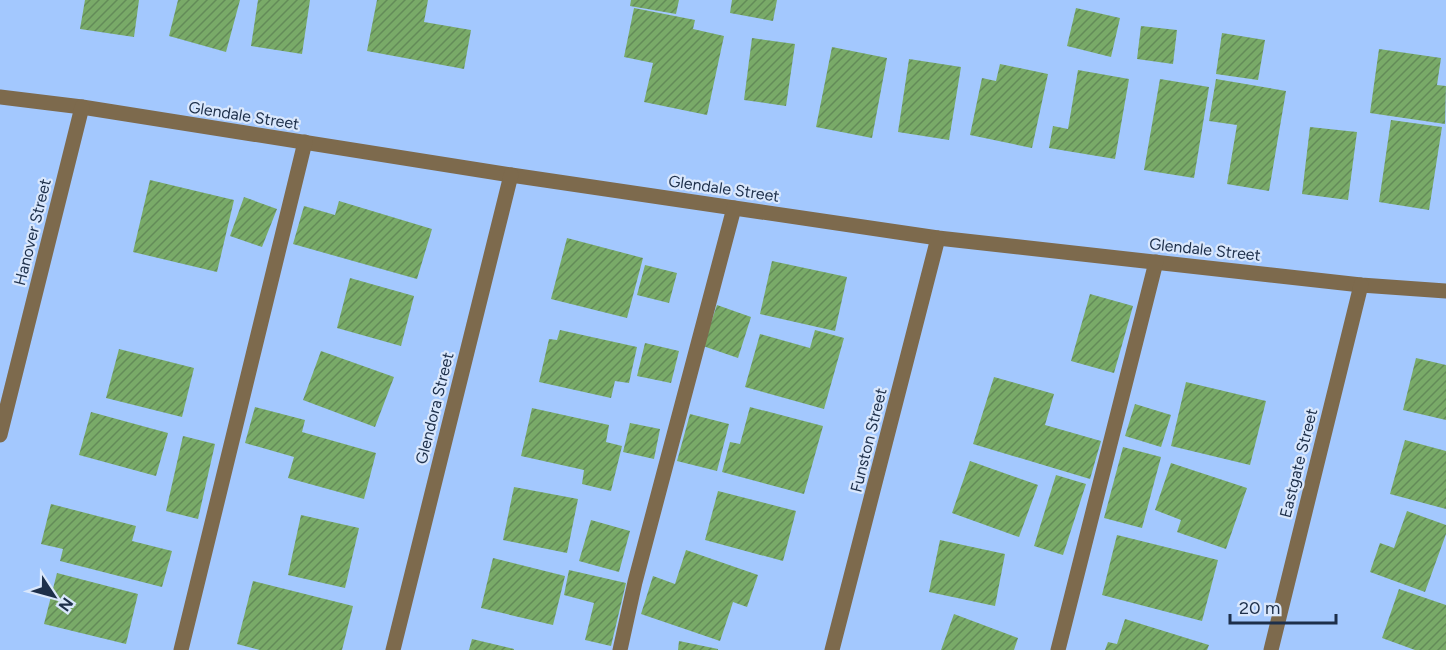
<svg xmlns="http://www.w3.org/2000/svg" width="1446" height="650" font-family="Figtree,sans-serif">
	<style>
		.building { fill: url(#building-hatch) }
		.lines { fill: none; stroke-linecap: round; stroke-linejoin: round }
		.minor { stroke: #7d6a4d; stroke-width: 15 }
		.labels { text-anchor: middle; stroke-width: 4.5; stroke-linejoin: round; paint-order: stroke }
		.street-label { font-size: 16px; fill: #1d2f4a; stroke: #d9e7fc }
	</style>
	<defs>
		<pattern id="building-hatch" width="6" height="6" patternUnits="userSpaceOnUse" patternTransform="scale(1.5)"><rect width="6" height="6" fill="#79aa68"/><path d="M-1 1l2-2M0 6l6-6M5 7l2-2" fill="none" stroke="#638b58"/></pattern>
	</defs>
	<rect width="100%" height="100%" fill="#a3c8fe"/>
	<!-- building -->
	<g class="building">
		<polygon points="85,0 139,0 134,37 80,29"/>
		<polygon points="178,0 240,0 226,52 169,36"/>
		<polygon points="258,0 310,0 302,54 251,46"/>
		<polygon points="377,0 428,0 424,22 471,30 464,69 367,51"/>
		<polygon points="631,0 679,0 676,14 630,6"/>
		<polygon points="732,0 777,0 773,21 730,13"/>
		<polygon points="634,8 695,20 693,29 724,36 707,115 644,102 653,63 624,57"/>
		<polygon points="1076,8 1120,18 1111,57 1067,46"/>
		<polygon points="1141,26 1177,30 1173,64 1137,59"/>
		<polygon points="1222,33 1265,40 1258,80 1216,74"/>
		<polygon points="752,38 795,44 786,106 744,100"/>
		<polygon points="832,47 887,58 872,138 816,127"/>
		<polygon points="1379,49 1441,58 1437,85 1446,86 1445,124 1370,113"/>
		<polygon points="909,59 961,67 949,140 898,132"/>
		<polygon points="1000,64 1048,74 1032,148 970,135 982,78 996,81"/>
		<polygon points="1078,70 1129,79 1115,159 1049,148 1053,126 1068,129"/>
		<polygon points="1160,79 1209,87 1194,178 1144,170"/>
		<polygon points="1216,79 1286,91 1269,191 1227,184 1237,125 1209,121"/>
		<polygon points="1391,120 1442,127 1429,210 1379,202"/>
		<polygon points="1310,127 1357,132 1348,200 1302,194"/>
		<polygon points="150,180 234,200 217,272 133,252"/>
		<polygon points="244,197 277,209 262,247 230,236"/>
		<polygon points="339,201 432,229 417,279 293,244 304,206 335,215"/>
		<polygon points="567,238 643,258 627,318 551,299"/>
		<polygon points="772,261 847,277 835,331 760,314"/>
		<polygon points="645,265 677,273 669,303 637,295"/>
		<polygon points="350,278 414,296 401,346 337,328"/>
		<polygon points="1090,294 1133,306 1114,373 1071,361"/>
		<polygon points="717,305 751,317 738,358 703,346"/>
		<polygon points="560,330 637,347 629,383 615,381 611,398 539,382 549,339 557,340"/>
		<polygon points="815,330 844,338 824,409 745,387 760,334 810,348"/>
		<polygon points="645,343 679,351 671,383 637,376"/>
		<polygon points="119,349 194,368 182,417 106,398"/>
		<polygon points="321,351 394,377 375,427 303,400"/>
		<polygon points="1416,358 1446,365 1446,420 1403,410"/>
		<polygon points="994,377 1054,394 1045,425 1101,441 1090,479 973,444"/>
		<polygon points="1186,382 1266,401 1250,465 1171,446"/>
		<polygon points="1135,404 1171,415 1161,447 1125,436"/>
		<polygon points="255,407 305,420 302,432 376,453 364,499 288,478 294,457 245,443"/>
		<polygon points="750,407 823,426 804,494 722,472 730,442 740,444"/>
		<polygon points="532,408 609,425 606,442 622,446 611,491 582,484 584,470 521,456"/>
		<polygon points="91,412 168,433 156,476 79,455"/>
		<polygon points="690,414 729,424 717,471 677,461"/>
		<polygon points="630,423 660,429 654,459 623,452"/>
		<polygon points="183,436 215,444 198,519 166,511"/>
		<polygon points="1405,440 1446,451 1446,509 1390,494"/>
		<polygon points="1123,447 1161,457 1142,528 1104,518"/>
		<polygon points="970,461 1038,485 1019,537 952,513"/>
		<polygon points="1171,463 1247,488 1226,549 1177,532 1181,520 1155,510"/>
		<polygon points="1056,475 1086,484 1063,555 1034,546"/>
		<polygon points="514,487 578,499 567,553 503,540"/>
		<polygon points="718,491 796,511 783,561 705,540"/>
		<polygon points="51,504 136,526 132,541 172,551 162,587 60,561 63,549 41,544"/>
		<polygon points="1407,511 1446,525 1446,534 1425,592 1370,572 1380,543 1394,548"/>
		<polygon points="301,515 359,528 345,588 288,575"/>
		<polygon points="591,520 630,531 619,572 579,561"/>
		<polygon points="1117,535 1218,560 1202,621 1102,595"/>
		<polygon points="940,540 1005,554 995,606 929,592"/>
		<polygon points="686,550 758,575 747,607 733,602 720,641 641,614 653,576 675,584"/>
		<polygon points="493,558 565,576 553,625 481,608"/>
		<polygon points="569,570 626,583 611,646 585,640 594,603 564,595"/>
		<polygon points="57,573 138,594 126,644 44,624"/>
		<polygon points="253,581 353,606 342,650 260,650 237,644"/>
		<polygon points="1399,589 1446,605 1446,650 1415,650 1382,638"/>
		<polygon points="954,614 1018,638 1014,650 941,650"/>
		<polygon points="1125,619 1209,645 1207,650 1105,650 1108,642 1117,644"/>
		<polygon points="472,639 514,649 514,650 469,650"/>
		<polygon points="679,641 718,649 718,650 678,650"/>
	</g>
	<g class="lines">
		<!-- minor -->
		<g class="minor">
			<polyline points="0,97 82,107 511,175 938,238 1361,285 1446,291"/>
			<polyline points="0,435 82,107"/>
			<polyline points="181,650 305,142"/>
			<polyline points="393,650 511,175"/>
			<polyline points="620,650 635,582 734,208"/>
			<polyline points="832,650 938,238"/>
			<polyline points="1058,650 1156,262"/>
			<polyline points="1271,650 1361,285"/>
		</g>
	</g>
	<g class="labels">
		<!-- street labels -->
		<g class="street-label">
			<text transform="translate(244 115) rotate(9)" y="6">Glendale Street</text>
			<text transform="translate(724 188) rotate(8)" y="6">Glendale Street</text>
			<text transform="translate(32 232) rotate(-76)" y="6">Hanover Street</text>
			<text transform="translate(1205 249) rotate(6)" y="6">Glendale Street</text>
			<text transform="translate(434 408) rotate(-76)" y="6">Glendora Street</text>
			<text transform="translate(868 440) rotate(-76)" y="6">Funston Street</text>
			<text transform="translate(1298 463) rotate(-76)" y="6">Eastgate Street</text>
		</g>
	</g>
	<!-- north arrow -->
	<g transform="translate(54 596) rotate(126)" stroke="#d9e7fc" stroke-width="4.5" paint-order="stroke">
	<path d="M0-4.5L10 22L0 15L-10 22Z" fill="#1d2f4a"/>
	<text y="-9" font-size="16" font-weight="bold" text-anchor="middle" fill="#1d2f4a">N</text>
	</g>
	<!-- scale -->
	<path d="M1230 614v9h106v-9" fill="none" stroke="#1d2f4a" stroke-width="3"/>
	<text x="1239" y="614" font-size="18" fill="#1d2f4a" stroke="#d9e7fc" stroke-width="4.5" paint-order="stroke">20 m</text>
</svg>
